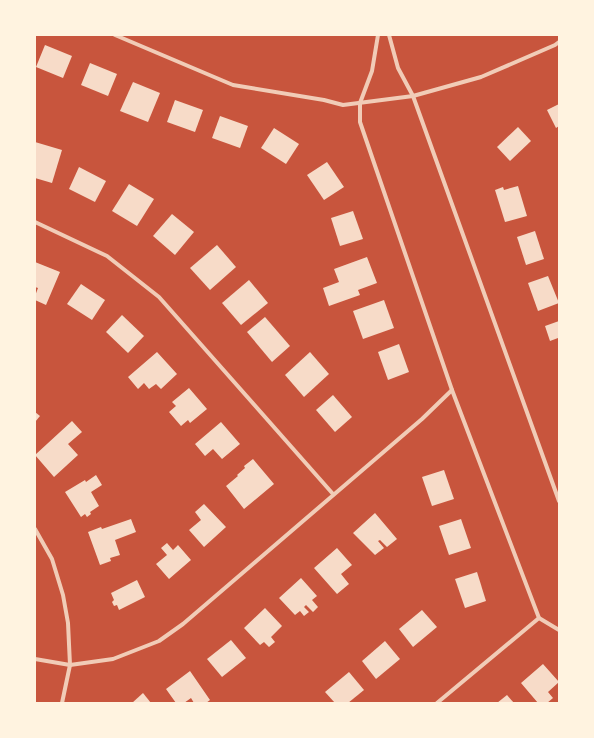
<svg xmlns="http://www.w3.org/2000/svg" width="594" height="738" font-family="'Titillium Web',sans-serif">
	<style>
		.building { fill: #f7dbc8 }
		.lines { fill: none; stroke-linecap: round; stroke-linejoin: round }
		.minor { stroke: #f1ccb7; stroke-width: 4 }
	</style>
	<rect width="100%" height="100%" fill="#c8553d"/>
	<!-- building -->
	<g class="building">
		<polygon points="45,45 72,56 63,78 36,67"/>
		<polygon points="90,63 117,74 108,96 81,85"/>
		<polygon points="133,82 160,93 148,122 120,111"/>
		<polygon points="175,100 203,110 195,132 167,122"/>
		<polygon points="559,104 559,126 556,128 547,110"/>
		<polygon points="220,116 248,126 240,148 212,138"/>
		<polygon points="518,127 531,141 510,161 497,147"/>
		<polygon points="274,128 299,144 286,164 261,148"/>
		<polygon points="35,142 62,150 52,183 35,178"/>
		<polygon points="327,162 344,187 324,200 307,175"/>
		<polygon points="79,167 106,181 95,202 69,189"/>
		<polygon points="129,184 154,199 137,226 112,211"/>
		<polygon points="518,186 527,216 505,222 495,190 503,187 504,190"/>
		<polygon points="353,211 363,239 340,246 331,218"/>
		<polygon points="172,214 194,232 175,255 153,236"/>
		<polygon points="535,231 544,259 526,265 517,237"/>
		<polygon points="217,245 236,267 210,290 190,268"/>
		<polygon points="367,257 377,283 358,290 360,295 329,306 323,288 339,282 334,269"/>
		<polygon points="35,262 60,272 46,305 35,300 35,296 38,288 35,287"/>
		<polygon points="548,276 559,303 538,311 528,283"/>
		<polygon points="249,280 268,303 241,325 222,303"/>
		<polygon points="81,284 105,300 92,320 67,304"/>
		<polygon points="384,300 394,328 363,339 353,311"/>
		<polygon points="122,315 144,336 128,353 106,332"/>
		<polygon points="265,317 290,346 272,362 247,332"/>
		<polygon points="559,321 559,342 558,338 550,341 545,326"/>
		<polygon points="399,344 409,372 388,380 378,352"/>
		<polygon points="157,352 177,374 161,389 156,384 149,389 144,383 138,389 128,377"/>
		<polygon points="310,352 329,374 304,397 285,375"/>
		<polygon points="189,388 207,409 190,423 188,420 181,426 169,412 176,406 172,402"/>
		<polygon points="333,395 352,417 335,432 316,410"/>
		<polygon points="35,412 40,416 35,422"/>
		<polygon points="72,421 82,432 68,444 78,455 54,477 35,455"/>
		<polygon points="221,422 240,444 222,459 213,449 205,456 195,444"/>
		<polygon points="253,459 274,484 244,509 226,486 238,476 237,475 245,468 244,466"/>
		<polygon points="444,470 454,499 432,506 422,477"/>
		<polygon points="96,475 102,485 91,492 99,506 90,512 91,514 87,517 85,514 81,517 65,492 85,480 86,482"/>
		<polygon points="204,504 226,527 204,547 189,530 201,520 195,512"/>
		<polygon points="375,513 397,539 387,547 380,540 378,541 384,548 375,555 353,533"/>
		<polygon points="131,519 136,532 115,540 120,555 110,558 111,561 100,565 88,532 101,527 102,529"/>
		<polygon points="461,519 471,548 449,555 439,526"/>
		<polygon points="167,543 173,550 178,545 191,560 169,579 156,564 167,555 161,548"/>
		<polygon points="337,548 352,565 341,574 349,584 337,594 314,568"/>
		<polygon points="477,572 486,601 465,608 455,579"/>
		<polygon points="301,578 317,596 312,600 318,607 313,612 306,605 304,607 309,612 304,616 300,611 295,615 279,598"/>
		<polygon points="137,580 145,597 119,610 117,605 114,606 112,602 114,600 111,593"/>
		<polygon points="265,608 282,626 271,637 275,642 269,647 264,642 260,645 244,628"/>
		<polygon points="422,610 437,627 413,647 399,629"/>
		<polygon points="231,640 246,658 222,677 207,659"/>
		<polygon points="385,641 400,659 376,679 362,661"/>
		<polygon points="543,664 559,682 548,692 553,698 547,703 538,703 521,683"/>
		<polygon points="190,671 210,700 206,703 194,703 191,698 184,703 176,703 166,689"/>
		<polygon points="349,672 364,690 348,703 335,703 325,692"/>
		<polygon points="143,693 151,703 132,703"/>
		<polygon points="507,695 514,703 497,703"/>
	</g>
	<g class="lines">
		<!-- minor -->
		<g class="minor">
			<polyline points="115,35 233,85 324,100 343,105 413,96 481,77 555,45 559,42"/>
			<polyline points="378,35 372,71 360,103 360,122 452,390 539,618 559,630"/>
			<polyline points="389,35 398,68 413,96 559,501"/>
			<polyline points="35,222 107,256 159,297 333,494"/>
			<polyline points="35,529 52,559 63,595 68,623 70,665 62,703"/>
			<polyline points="35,659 70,665 113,659 159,641 183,624 422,419 452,390"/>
			<polyline points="437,703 539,618"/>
		</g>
	</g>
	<!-- border -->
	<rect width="594" height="738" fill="none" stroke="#fff3e0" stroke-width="72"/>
</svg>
